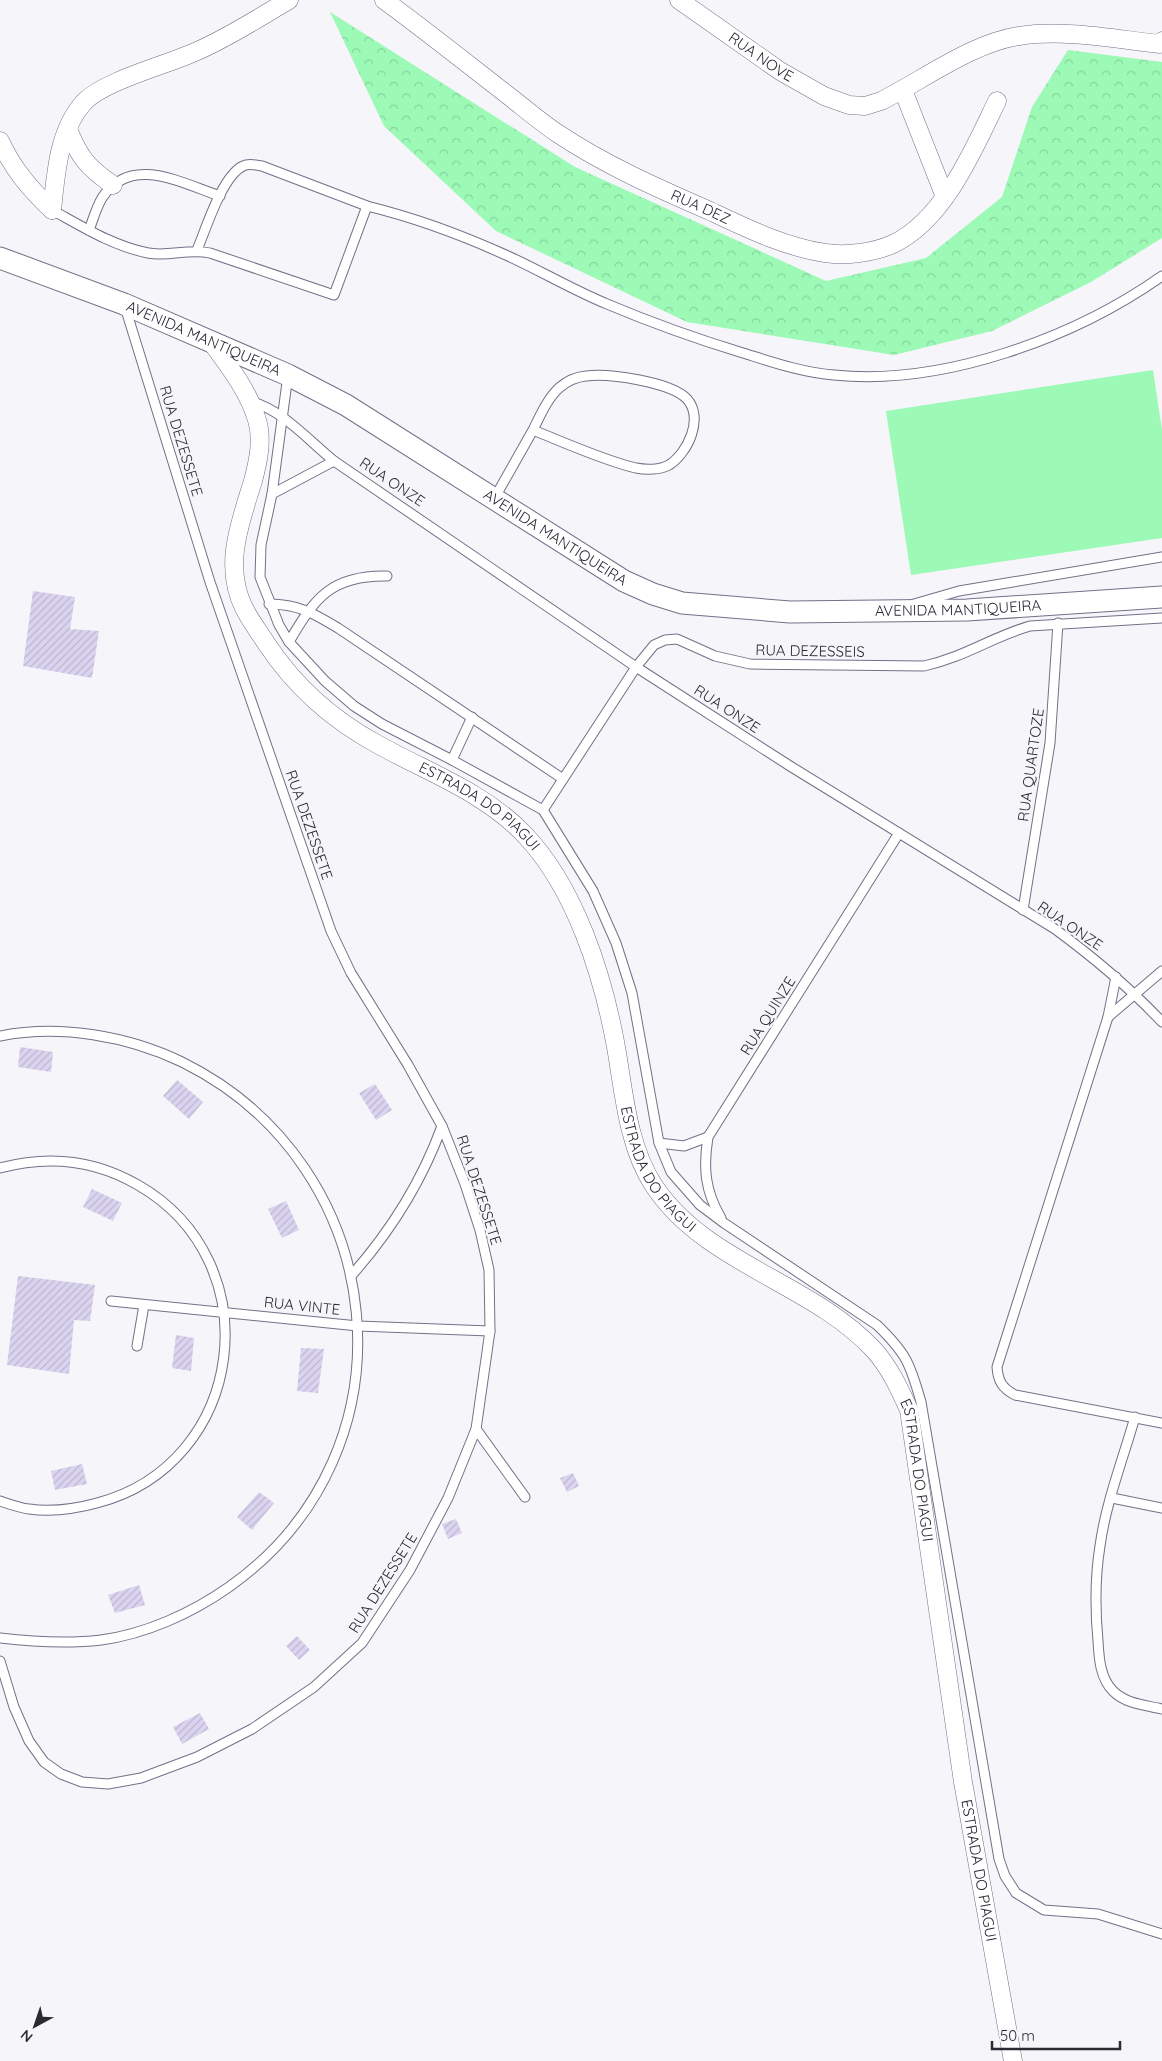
<svg xmlns="http://www.w3.org/2000/svg" width="1162" height="2061" font-family="Quicksand,sans-serif">
	<style>
		.forest { fill: url(#forest-crowns) }
		.pitch { fill: #9cf9b6 }
		.building { fill: url(#building-hatch) }
		.lines { fill: none; stroke-linecap: round; stroke-linejoin: round }
		.service-casing { stroke: #766f88; stroke-width: 11 }
		.minor-casing { stroke: #766f88; stroke-width: 19 }
		.tertiary-casing { stroke: #766f88; stroke-width: 23 }
		.service { stroke: #fff; stroke-width: 9 }
		.minor { stroke: #fff; stroke-width: 18 }
		.tertiary { stroke: #fff; stroke-width: 21 }
		.labels { text-anchor: middle; stroke-width: 4.5; stroke-linejoin: round; paint-order: stroke }
		.street-label { font-size: 15px; fill: #2c2933; stroke: #f6f5fa }
	</style>
	<defs>
		<pattern id="forest-crowns" width="20" height="18" patternUnits="userSpaceOnUse" patternTransform="scale(1.25)"><rect width="20" height="18" fill="#9cf9b6"/><path d="M2 6a3 3 0 1 1 6 0M12 15a3 3 0 1 1 6 0" fill="none" stroke="#87d59d"/></pattern>
		<pattern id="building-hatch" width="6" height="6" patternUnits="userSpaceOnUse" patternTransform="scale(1.25)"><rect width="6" height="6" fill="#dbd4f0"/><path d="M-1 1l2-2M0 6l6-6M5 7l2-2" fill="none" stroke="#bcb6ce"/></pattern>
	</defs>
	<rect width="100%" height="100%" fill="#f6f5fa"/>
	<!-- forest -->
	<polygon class="forest" points="330,12 575,167 826,281 926,258 1002,197 1032,107 1068,50 1162,62 1162,238 1091,282 992,331 894,355 687,322 496,231 384,126"/>
	<!-- pitch -->
	<polygon class="pitch" points="1153,370 1162,430 1162,538 911,575 886,411"/>
	<!-- building -->
	<g class="building">
		<polygon points="33,591 75,597 70,629 99,631 92,678 23,666"/>
		<polygon points="20,1047 53,1052 51,1072 18,1067"/>
		<polygon points="177,1080 203,1102 189,1119 163,1096"/>
		<polygon points="375,1084 392,1110 376,1120 359,1093"/>
		<polygon points="92,1189 122,1203 113,1221 83,1207"/>
		<polygon points="286,1201 299,1230 282,1238 268,1209"/>
		<polygon points="18,1276 95,1285 90,1321 74,1320 69,1374 7,1365"/>
		<polygon points="176,1335 194,1338 191,1371 172,1368"/>
		<polygon points="301,1348 324,1349 318,1393 297,1391"/>
		<polygon points="82,1464 87,1484 55,1490 51,1471"/>
		<polygon points="573,1473 579,1486 567,1492 560,1478"/>
		<polygon points="259,1492 274,1503 252,1530 237,1517"/>
		<polygon points="456,1519 462,1533 448,1539 442,1524"/>
		<polygon points="139,1585 145,1605 115,1613 108,1595"/>
		<polygon points="297,1636 310,1650 299,1660 286,1646"/>
		<polygon points="200,1713 209,1729 182,1744 173,1727"/>
	</g>
	<g class="lines">
		<defs>
			<g id="service">
				<path d="M367 206C416 218 462 235 508 256 541 271 573 290 607 304 652 323 697 339 743 353 772 362 804 373 834 375 943 386 1074 338 1162 276"/>
				<path d="M52 210C83 227 113 246 148 253 169 257 189 248 210 253L334 295 367 206 262 166C255 165 249 163 243 166 222 176 206 229 197 250"/>
				<path d="M89 230C93 220 96 208 102 198 131 154 181 183 220 196"/>
				<path d="M288 375 272 494 261 545 260 577 279 625 289 642 325 681 354 706 382 724 452 760 543 810 593 891 616 943 632 993 659 1143 671 1172 700 1205 724 1223 877 1325C906 1353 910 1363 921 1402L999 1859 1005 1876 1016 1893 1044 1910 1098 1914 1162 1934"/>
				<path d="M250 401C283 410 308 440 334 461"/>
				<path d="M272 494 334 461 636 667 790 766 1055 929C1093 957 1129 987 1162 1022"/>
				<path d="M494 499C507 476 520 453 533 430 540 416 547 399 559 388 567 381 575 377 586 376 609 373 671 382 687 399 704 418 688 453 669 465 660 470 646 470 636 468 605 461 563 442 533 430"/>
				<path d="M269 604C298 604 313 613 338 628L563 779"/>
				<polyline points="914,604 959,591 1162,557"/>
				<path d="M289 642C315 597 332 575 387 576"/>
				<polyline points="452,760 472,717"/>
				<path d="M543 810 636 667 654 645 665 640 677 639 715 656 750 664 924 666C965 657 992 637 1030 626L1162 618"/>
				<polyline points="1023,910 1050,743 1058,623"/>
				<path d="M1116 977 1108 1017 997 1367C998 1381 1002 1388 1015 1395L1162 1423"/>
				<polyline points="1108,1017 1162,971"/>
				<path d="M0 1036C60 1024 128 1036 182 1062 391 1165 422 1451 229 1587 192 1613 146 1634 101 1640 67 1644 34 1642 0 1638"/>
				<polyline points="659,1143 684,1146 708,1137"/>
				<path d="M0 1168C48 1155 95 1160 138 1185 272 1262 246 1464 97 1503 75 1509 51 1512 29 1509 20 1508 9 1504 0 1501"/>
				<path d="M721 1218C705 1191 703 1168 708 1137L899 833"/>
				<path d="M351 1276C390 1232 422 1181 442 1126"/>
				<polyline points="111,1301 358,1326 490,1331"/>
				<polyline points="137,1346 144,1305"/>
				<path d="M1135 1417C1123 1459 1106 1502 1100 1546 1095 1577 1095 1609 1098 1641 1099 1658 1100 1678 1113 1691 1126 1704 1145 1705 1162 1709"/>
				<polyline points="476,1429 525,1497"/>
				<polyline points="1112,1498 1162,1508"/>
				<polyline points="0,1661 14,1707 29,1741 44,1762 61,1774 82,1782 108,1784 141,1778 197,1757 252,1729 314,1687 362,1643 410,1570 448,1498 476,1429 490,1331 489,1270 480,1230 465,1184 442,1126 408,1065 351,973 331,931 210,582 125,307"/>
			</g>
			<g id="minor">
				<path id="s1" d="M384 0C425 30 465 62 505 93 522 106 539 121 557 133 605 165 657 188 710 211 746 228 785 247 825 253 846 256 873 253 893 244 944 220 974 149 997 101"/>
				<path id="s2" d="M679 0 780 71 824 96 849 105 865 106 881 101C923 80 972 43 1019 36 1064 29 1114 39 1160 44L1162 41"/>
				<polyline points="903,90 945,197"/>
				<path d="M68 129C79 157 88 168 113 185"/>
				<path d="M0 141C13 169 30 189 52 210"/>
				<path d="M52 210C56 174 58 131 84 102 104 81 166 65 195 52 228 38 258 18 289 0"/>
				<path id="s3" d="M212 343C229 366 249 392 257 420 263 440 258 462 253 481 240 523 223 566 244 608 250 620 259 632 266 643 295 687 331 719 377 744 427 772 484 792 524 834 575 887 603 975 616 1047 624 1093 628 1147 654 1186 706 1264 812 1283 874 1350 890 1368 899 1388 909 1410L963 1782 1013 2061"/>
			</g>
			<g id="tertiary">
				<path id="s4" d="M0 258 124 304 288 375 346 405 624 581 653 594 682 603 790 612 967 610 1162 597"/>
			</g>
		</defs>
		<!-- service casing -->
		<use href="#service" class="service-casing"/>
		<!-- minor casing -->
		<use href="#minor" class="minor-casing"/>
		<!-- tertiary casing -->
		<use href="#tertiary" class="tertiary-casing"/>
		<!-- service -->
		<use href="#service" class="service"/>
		<!-- minor -->
		<use href="#minor" class="minor"/>
		<!-- tertiary -->
		<use href="#tertiary" class="tertiary"/>
	</g>
	<g class="labels">
		<!-- street labels -->
		<g class="street-label">
			<text dy="5" stroke="none"><textPath href="#s2" startOffset="100">RUA NOVE</textPath></text>
			<text dy="5" stroke="none"><textPath href="#s1" startOffset="380">RUA DEZ</textPath></text>
			<text dy="5" stroke="none"><textPath href="#s4" startOffset="219">AVENIDA MANTIQUEIRA</textPath></text>
			<text transform="translate(181 441) rotate(73)" y="5">RUA DEZESSETE</text>
			<text transform="translate(392 482) rotate(34)" y="5">RUA ONZE</text>
			<text dy="5" stroke="none"><textPath href="#s4" startOffset="624">AVENIDA MANTIQUEIRA</textPath></text>
			<text dy="5" stroke="none"><textPath href="#s4" startOffset="1044">AVENIDA MANTIQUEIRA</textPath></text>
			<text transform="translate(810 651) rotate(1)" y="5">RUA DEZESSEIS</text>
			<text transform="translate(727 709) rotate(33)" y="5">RUA ONZE</text>
			<text transform="translate(1031 765) rotate(-82)" y="5">RUA QUARTOZE</text>
			<text dy="5" stroke="none"><textPath href="#s3" startOffset="596">ESTRADA DO PIAGUI</textPath></text>
			<text transform="translate(309 825) rotate(71)" y="5">RUA DEZESSETE</text>
			<text transform="translate(1070 926) rotate(34)" y="5">RUA ONZE</text>
			<text transform="translate(768 1016) rotate(-58)" y="5">RUA QUINZE</text>
			<text dy="5" stroke="none"><textPath href="#s3" startOffset="1016">ESTRADA DO PIAGUI</textPath></text>
			<text transform="translate(479 1190) rotate(72)" y="5">RUA DEZESSETE</text>
			<text transform="translate(302 1306) rotate(6)" y="5">RUA VINTE</text>
			<text dy="5" stroke="none"><textPath href="#s3" startOffset="1436">ESTRADA DO PIAGUI</textPath></text>
			<text transform="translate(383 1583) rotate(-58)" y="5">RUA DEZESSETE</text>
			<text dy="5" stroke="none"><textPath href="#s3" startOffset="1841">ESTRADA DO PIAGUI</textPath></text>
		</g>
	</g>
	<!-- north arrow -->
	<g transform="translate(35 2026) rotate(220)" stroke="#f6f5fa" stroke-width="4" paint-order="stroke">
	<path d="M0-4L9 19L0 12L-9 19Z" fill="#2c2933"/>
	<text y="-8" font-size="14" font-weight="bold" text-anchor="middle" fill="#2c2933">N</text>
	</g>
	<!-- scale -->
	<path d="M992 2041v8h128v-8" fill="none" stroke="#2c2933" stroke-width="2.5"/>
	<text x="1000" y="2041" font-size="15" fill="#2c2933" stroke="#f6f5fa" stroke-width="4" paint-order="stroke">50 m</text>
</svg>
